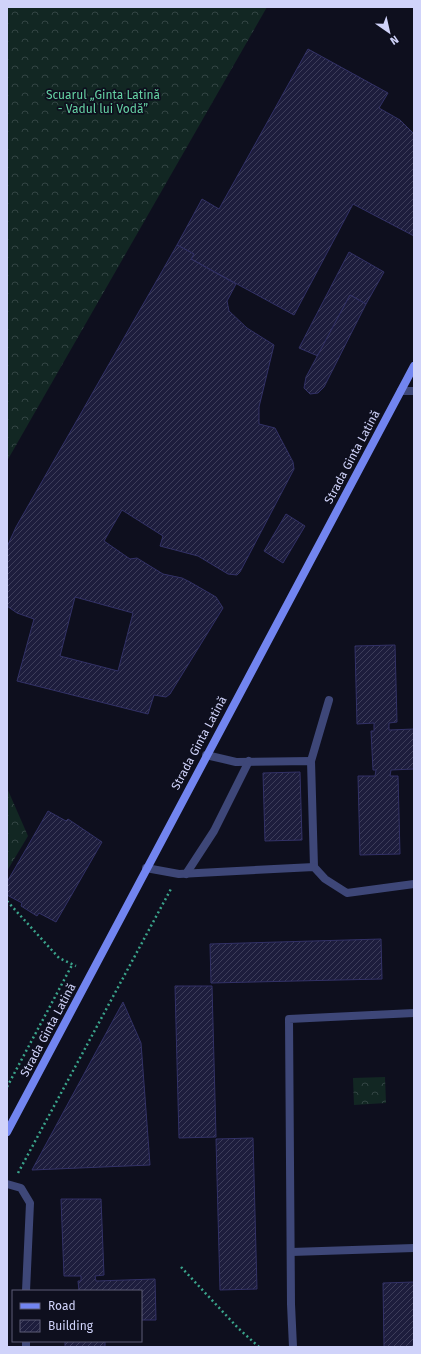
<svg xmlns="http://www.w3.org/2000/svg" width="421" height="1354" font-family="'Fira Sans',sans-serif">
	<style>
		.forest { fill: url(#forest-crowns) }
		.building { fill: url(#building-hatch); stroke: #323166; fill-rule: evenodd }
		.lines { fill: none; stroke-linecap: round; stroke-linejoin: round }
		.path { stroke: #3aa48b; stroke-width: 2.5; stroke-dasharray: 2 3; stroke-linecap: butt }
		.lane { stroke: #3e4778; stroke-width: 8 }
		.secondary { stroke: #7285f0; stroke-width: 8 }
		.labels { text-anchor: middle; stroke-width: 3.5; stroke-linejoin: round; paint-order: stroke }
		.park-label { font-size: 12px; fill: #65d1a3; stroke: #0e0f1e }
		.street-label { font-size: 12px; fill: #d0d3fa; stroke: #0e0f1e }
	</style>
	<defs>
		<pattern id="forest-crowns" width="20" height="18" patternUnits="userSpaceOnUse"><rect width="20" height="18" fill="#122723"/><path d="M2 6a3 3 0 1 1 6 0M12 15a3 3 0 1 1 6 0" fill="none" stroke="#334544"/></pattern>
		<pattern id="building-hatch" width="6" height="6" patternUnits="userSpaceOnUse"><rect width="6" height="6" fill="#1d1d3d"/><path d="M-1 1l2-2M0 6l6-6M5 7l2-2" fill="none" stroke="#3d3d5a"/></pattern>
	</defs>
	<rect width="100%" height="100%" fill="#0e0f1e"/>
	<!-- forest -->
	<g class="forest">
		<polygon points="7,7 267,7 7,461"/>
		<polygon points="7,788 28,836 7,871"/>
		<polygon points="385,1077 386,1103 354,1105 353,1078"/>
	</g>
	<!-- building -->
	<g class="building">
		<polygon points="308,49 388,93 379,108 400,120 414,134 414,236 353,204 294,315 191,259 194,254 177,245 202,199 219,209"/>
		<path d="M177 245 194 254 191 259 236 284 227 301 229 311 247 328 274 345 259 407V424L275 428 293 462 294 469 240 572 237 575 228 574 198 556 160 546 163 536 122 510 104 541 130 559 137 558 163 574 182 578 190 582 216 597 223 608 170 694 166 697 154 695 148 714 17 681 34 619 17 613 7 606V547L16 527ZM75 597 133 613 118 671 60 656Z"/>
		<polygon points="349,252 384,272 366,304 350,295 318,356 299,348"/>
		<polygon points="350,295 366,304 324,387 318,393 310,394 304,388 306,377"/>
		<polygon points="286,514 305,526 283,563 264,551"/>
		<polygon points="395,645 397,722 389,723 389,730 414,729 414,769 391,770 390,776 398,776 400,854 360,855 358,776 375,776 376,770 373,770 371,731 374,731 374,723 357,724 355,646"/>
		<polygon points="300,772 302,840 265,841 263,773"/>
		<polygon points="48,811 66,821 68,819 102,842 56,922 39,913 37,916 21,906 22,903 7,895 7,882"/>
		<polygon points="381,939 382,979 211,983 210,944"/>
		<polygon points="175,986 212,986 216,1137 179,1138"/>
		<polygon points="123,1002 141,1043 150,1165 32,1170"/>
		<polygon points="253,1138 257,1289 220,1290 216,1139"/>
		<polygon points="61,1199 101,1199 104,1275 95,1276 96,1281 155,1279 156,1320 141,1320 141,1291 79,1291 78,1281 81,1281 81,1276 64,1276"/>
		<polygon points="414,1282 414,1347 384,1347 383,1283"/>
		<rect x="65" y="1341" width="40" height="6"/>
	</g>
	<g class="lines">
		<!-- path -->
		<g class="path">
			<polyline points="7,901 59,958 76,966"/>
			<polyline points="7,1087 72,965"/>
			<polyline points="18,1173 172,887"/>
			<polyline points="181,1267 238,1328 259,1347"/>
		</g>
		<!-- lane -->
		<g class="lane">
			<polyline points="401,391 414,391"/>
			<polyline points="206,755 236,762 311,761 314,867"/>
			<polyline points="311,761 329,700"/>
			<polyline points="146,868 179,874 314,867 325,879 347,893 414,884"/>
			<polyline points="186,874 214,831 249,761"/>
			<polyline points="7,1184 21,1188 30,1203 26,1291"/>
			<polyline points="291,1252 414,1248"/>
			<polyline points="26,1341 26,1347"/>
			<polyline points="293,1347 291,1304 289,1019 414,1013"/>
		</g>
		<!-- secondary -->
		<polyline class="secondary" points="7,1132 414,366"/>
	</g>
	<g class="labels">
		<!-- park labels -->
		<g class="park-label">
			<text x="103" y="99">Scuarul „Ginta Latină<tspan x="103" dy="14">- Vadul lui Vodă”</tspan></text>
		</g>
		<!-- street labels -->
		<g class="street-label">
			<text transform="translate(352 457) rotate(-62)" y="4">Strada Ginta Latină</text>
			<text transform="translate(199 743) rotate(-62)" y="4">Strada Ginta Latină</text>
			<text transform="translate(48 1030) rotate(-62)" y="4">Strada Ginta Latină</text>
		</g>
	</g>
	<!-- border -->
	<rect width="421" height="1354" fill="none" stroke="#d0d3fa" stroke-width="16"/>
	<!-- legend -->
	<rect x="12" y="1290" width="130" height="52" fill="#0e0f1e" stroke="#5c5d76"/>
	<rect x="20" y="1303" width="20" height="6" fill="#7285f0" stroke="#5c5d76"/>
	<text x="48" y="1310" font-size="12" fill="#d0d3fa">Road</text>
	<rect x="20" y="1320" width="20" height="12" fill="url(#building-hatch)" stroke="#5c5d76"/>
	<text x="48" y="1330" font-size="12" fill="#d0d3fa">Building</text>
	<!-- north arrow -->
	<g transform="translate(389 32) rotate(146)" stroke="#0e0f1e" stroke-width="3" paint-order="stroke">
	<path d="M0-3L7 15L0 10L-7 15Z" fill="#d0d3fa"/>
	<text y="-6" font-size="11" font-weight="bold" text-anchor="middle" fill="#d0d3fa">N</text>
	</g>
</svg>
